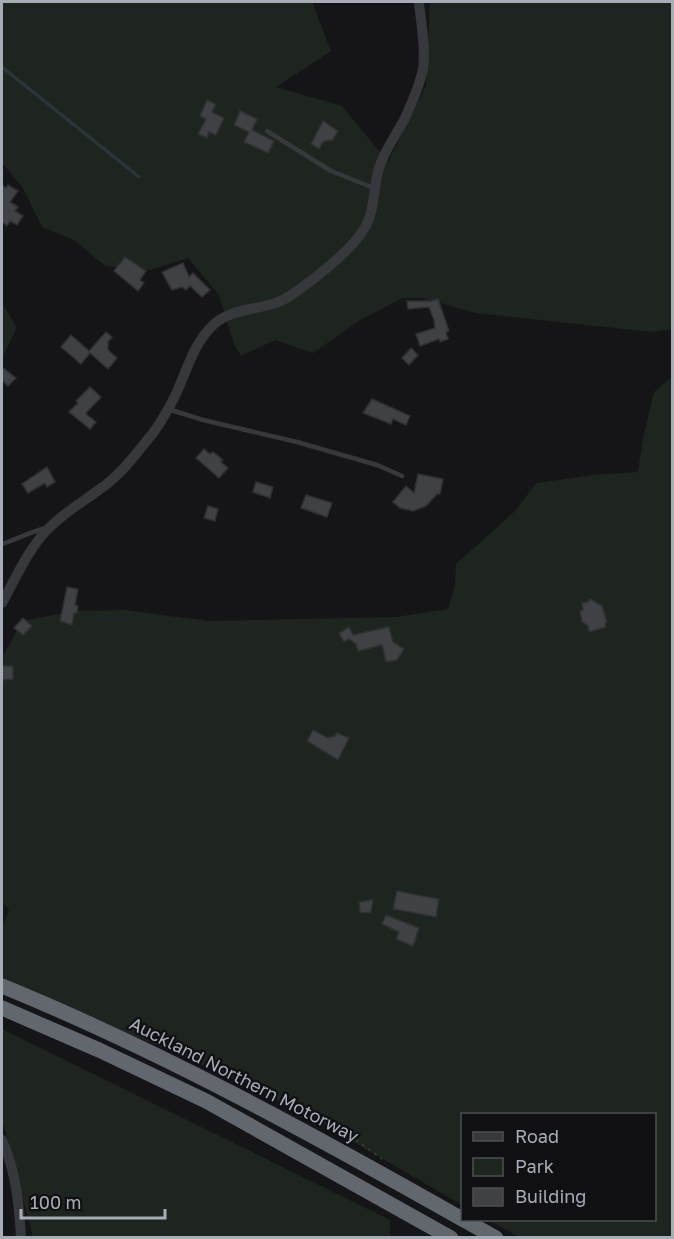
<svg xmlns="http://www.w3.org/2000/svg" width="674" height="1239" font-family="'Golos Text',sans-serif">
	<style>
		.green { fill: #1d251e }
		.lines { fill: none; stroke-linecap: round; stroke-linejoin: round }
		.stream { stroke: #2b353b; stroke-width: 3 }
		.building { fill: #3f4144; stroke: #2f3033; stroke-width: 1.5 }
		.path { stroke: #3c3f43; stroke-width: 1.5; stroke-dasharray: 3 4.5; stroke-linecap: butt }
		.service { stroke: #36383c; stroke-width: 4.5 }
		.tertiary { stroke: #36383c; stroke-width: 10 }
		.motorway { stroke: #62666d; stroke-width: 15 }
		.labels { text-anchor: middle; stroke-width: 4.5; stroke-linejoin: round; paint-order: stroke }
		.street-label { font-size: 18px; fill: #a7adb7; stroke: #101012 }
	</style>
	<rect width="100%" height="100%" fill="#151517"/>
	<!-- green -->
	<g class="green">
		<polygon points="2,2 312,2 331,51 276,87 342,106 388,162 426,86 430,2 672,2 672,329 651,332 475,313 423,298 403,298 362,319 313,353 275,340 241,356 234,344 219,295 188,258 147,271 105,266 74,240 42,227 23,188 2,163"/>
		<polygon points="2,303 17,328 2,358"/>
		<polygon points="672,377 672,1237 519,1237 488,1220 654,1220 654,1114 462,1114 462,1205 311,1117 214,1070 2,979 2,929 9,909 2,903 2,658 22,621 76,611 124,610 209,621 396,617 448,609 455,585 456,564 516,510 536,483 593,475 638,472 643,438 654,392"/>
		<polygon points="2,1029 390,1220 390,1237 33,1237 2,1119"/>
	</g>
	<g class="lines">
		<!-- stream -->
		<polyline class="stream" points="2,67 139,177"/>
	</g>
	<!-- building -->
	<g class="building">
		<polygon points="207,100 216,104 212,112 224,118 216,135 209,132 207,138 198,134 206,119 200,116"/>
		<polygon points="240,111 257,119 252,130 274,141 268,153 244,142 249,132 234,125"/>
		<polygon points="323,121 338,131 332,141 329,140 323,142 319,149 311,144"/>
		<polygon points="2,185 6,188 8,185 18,191 10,202 18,207 15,211 23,216 17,225 10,221 7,226 2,222"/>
		<polygon points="125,257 146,271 140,280 144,283 138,291 114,271"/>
		<polygon points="183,263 189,277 193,273 210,290 202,297 190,286 186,290 182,287 172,290 162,272"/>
		<polygon points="438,299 449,331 446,332 448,339 440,342 439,339 420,346 416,334 435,328 434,320 429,307 408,309 407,301 431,301"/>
		<polygon points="106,332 112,337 108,342 108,350 117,358 108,369 90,353 81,364 61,347 71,335 89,351"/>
		<polygon points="411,348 418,355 409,365 402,358"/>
		<polygon points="2,367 16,378 8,386 2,380"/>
		<polygon points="90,387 101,397 87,412 86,414 96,422 90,429 69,412 78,403 76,401"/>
		<polygon points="372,399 410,416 406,425 393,419 391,424 363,413"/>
		<polygon points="204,449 210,454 213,452 223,460 221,462 228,468 219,478 196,458"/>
		<polygon points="47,467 55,482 47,487 45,483 28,493 22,484"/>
		<polygon points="418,474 443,479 440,494 437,494 426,506 413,511 400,508 393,502 406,486 414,493"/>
		<polygon points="256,482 273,487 270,498 253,492"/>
		<polygon points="306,495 332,503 327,517 301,508"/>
		<polygon points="208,506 218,509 215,521 204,518"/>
		<polygon points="67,587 78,589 75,605 78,606 77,613 74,613 72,625 60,621"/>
		<polygon points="590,599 602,606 607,622 605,623 606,627 589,632 588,626 582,622 580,611 583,610 582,603 588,602"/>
		<polygon points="23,618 32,626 23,635 14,628"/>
		<polygon points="349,627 353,635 389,627 393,642 404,649 397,660 386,662 382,645 358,651 356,644 349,639 344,642 339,633"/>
		<polygon points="2,666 13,666 13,679 2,680"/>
		<polygon points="313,730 328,738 335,736 337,733 349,738 338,760 307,741"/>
		<polygon points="397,891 439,899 436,917 393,909"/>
		<polygon points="373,900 371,912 360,913 359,902"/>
		<polygon points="386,915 419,928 413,946 396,939 399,932 382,924"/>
	</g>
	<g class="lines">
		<!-- path -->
		<polyline class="path" points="356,1140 382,1159"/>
		<!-- service -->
		<g class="service">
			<polyline points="267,131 331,171 374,188"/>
			<polyline points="168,409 203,420 297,442 377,465 402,476"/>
			<path d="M2 544C17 539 30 532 46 528"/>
		</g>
		<!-- tertiary -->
		<g class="tertiary">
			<path d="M2 603C16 578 29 547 50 527 67 510 89 498 108 483 125 470 139 450 153 433 161 422 168 410 174 398 186 374 192 346 212 326 233 305 266 312 290 296 312 281 351 251 364 229 375 212 373 188 379 168 385 149 397 134 406 116 412 102 420 85 423 69 426 47 421 24 419 2"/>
			<path d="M2 1140C16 1172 19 1203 21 1238"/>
		</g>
		<!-- motorway -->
		<g class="motorway">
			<path d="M2 986C161 1051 312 1134 462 1219"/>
			<polyline points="2,1008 99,1050 206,1101 451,1238"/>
			<polyline points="464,1220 496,1238"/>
		</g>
	</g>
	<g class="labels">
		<!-- street labels -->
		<g class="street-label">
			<text transform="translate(244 1080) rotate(27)" y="6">Auckland Northern Motorway</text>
		</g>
	</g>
	<!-- border -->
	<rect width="674" height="1239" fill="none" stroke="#a7adb7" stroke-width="6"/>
	<!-- legend -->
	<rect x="461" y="1113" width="195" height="108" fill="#101012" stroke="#4c4f54" stroke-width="1.5"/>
	<rect x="473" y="1132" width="30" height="9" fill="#36383c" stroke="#4c4f54" stroke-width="1.5"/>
	<text x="515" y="1143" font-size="18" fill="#a7adb7">Road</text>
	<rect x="473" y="1158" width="30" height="18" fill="#1d251e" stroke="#4c4f54" stroke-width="1.5"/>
	<text x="515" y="1173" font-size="18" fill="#a7adb7">Park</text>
	<rect x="473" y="1188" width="30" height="18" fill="#3f4144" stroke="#4c4f54" stroke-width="1.5"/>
	<text x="515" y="1203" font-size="18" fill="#a7adb7">Building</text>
	<!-- scale -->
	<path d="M21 1209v9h144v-9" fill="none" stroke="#a7adb7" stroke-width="3"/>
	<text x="30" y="1209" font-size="18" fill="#a7adb7" stroke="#101012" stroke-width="4.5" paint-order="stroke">100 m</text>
</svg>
